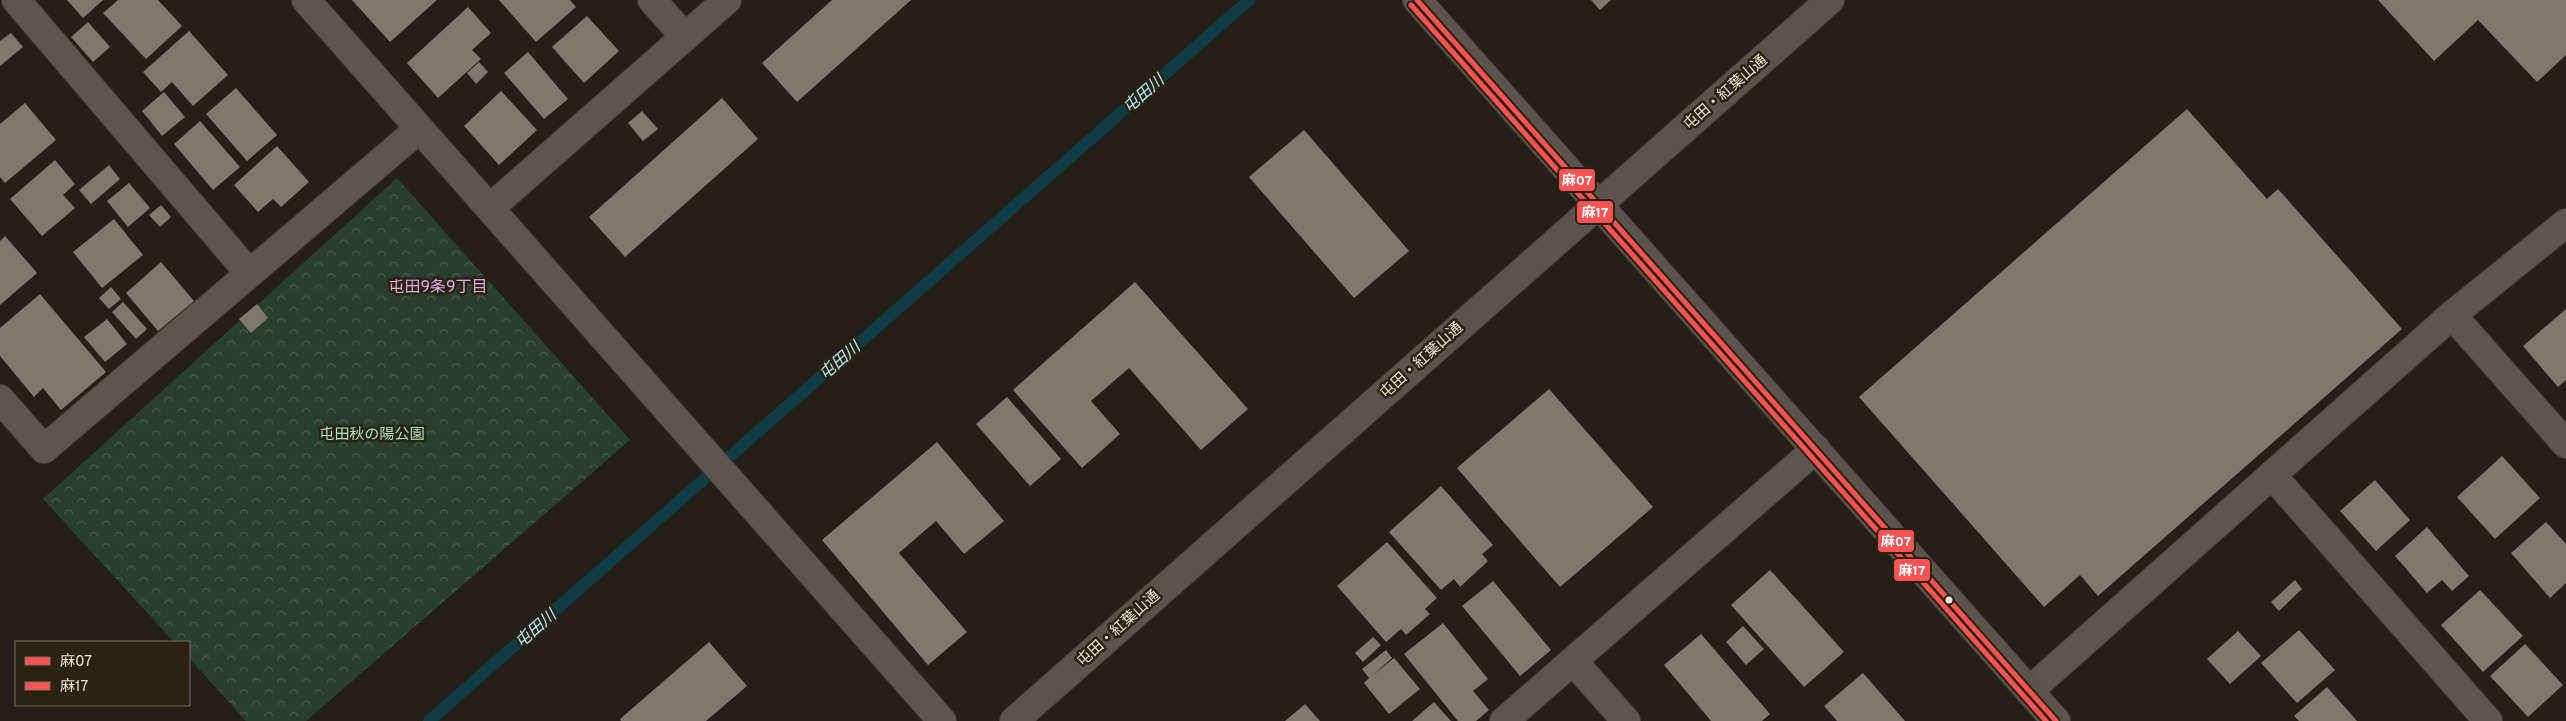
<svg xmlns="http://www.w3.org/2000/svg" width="2566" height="721" font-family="Overpass,'Noto Sans JP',sans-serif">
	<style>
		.forest { fill: url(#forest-crowns) }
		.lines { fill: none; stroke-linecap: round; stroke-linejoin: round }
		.stream { stroke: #0e3b44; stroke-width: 12 }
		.building { fill: #80776d }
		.street-casing { stroke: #3e3a33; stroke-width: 30 }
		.secondary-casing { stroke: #3e3a33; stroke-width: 30 }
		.street { stroke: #5b574f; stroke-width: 28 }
		.secondary { stroke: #5c544c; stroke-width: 28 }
		.bus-1-casing { stroke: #2b2211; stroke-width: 9 }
		.bus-2-casing { stroke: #2b2211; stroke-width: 9 }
		.bus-1 { stroke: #ff5353; stroke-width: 5 }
		.bus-2 { stroke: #ff5353; stroke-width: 5 }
		.bus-dot { fill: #ebe5da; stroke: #2b2211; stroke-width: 2 }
		.labels { text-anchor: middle; stroke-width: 5; stroke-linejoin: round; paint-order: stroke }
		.street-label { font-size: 15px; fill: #ebe5da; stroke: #2b2211 }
		.park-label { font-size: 15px; fill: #a9e4bc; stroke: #2b2211 }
		.water-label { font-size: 16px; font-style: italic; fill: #b0effe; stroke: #2b2211 }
		.neighbourhood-label { font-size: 16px; fill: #dbabe8; stroke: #2b2211 }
		.line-badge { stroke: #2b2211; stroke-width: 2 }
		.badge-label { font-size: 14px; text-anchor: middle; font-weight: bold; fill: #fff }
	</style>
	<defs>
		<pattern id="forest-crowns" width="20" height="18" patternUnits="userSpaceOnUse" patternTransform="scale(1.25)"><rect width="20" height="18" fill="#26402d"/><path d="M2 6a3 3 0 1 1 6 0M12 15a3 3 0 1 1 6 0" fill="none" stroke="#465b4b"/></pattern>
	</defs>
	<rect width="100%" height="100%" fill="#252017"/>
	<!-- forest -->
	<polygon class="forest" points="397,178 630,440 306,721 246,721 189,658 189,642 174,642 43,499"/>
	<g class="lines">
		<!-- stream -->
		<polyline class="stream" points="429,721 1249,0"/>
	</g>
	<!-- building -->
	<g class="building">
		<polygon points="67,0 103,0 83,18"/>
		<polygon points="118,0 158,0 182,26 146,59 103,13"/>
		<polygon points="352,0 437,0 390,42"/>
		<polygon points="499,0 570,0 576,7 536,42"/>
		<polygon points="832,0 911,0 797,102 762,63"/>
		<polygon points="1591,0 1611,0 1600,10"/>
		<polygon points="2378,0 2566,0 2566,55 2537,82 2478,20 2434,61"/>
		<polygon points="468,7 491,33 472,50 481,59 438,98 407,63"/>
		<polygon points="587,16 619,51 584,83 552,47"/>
		<polygon points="88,22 110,47 93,62 71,37"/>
		<polygon points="189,31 228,75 193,106 172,82 161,92 143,72"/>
		<polygon points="11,33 23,47 0,66 0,41"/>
		<polygon points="528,52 568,99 544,119 504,73"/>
		<polygon points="479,62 488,72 476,84 467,73"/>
		<polygon points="236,88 277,135 247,161 206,114"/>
		<polygon points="501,91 537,130 499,165 464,126"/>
		<polygon points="164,92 185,117 162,136 142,111"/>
		<polygon points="722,98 758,139 625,257 589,217"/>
		<polygon points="25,103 56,140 5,183 0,177 0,124"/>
		<polygon points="2187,109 2267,199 2278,189 2402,329 2098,596 2080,575 2044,607 1859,397"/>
		<polygon points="642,111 658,129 643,141 628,123"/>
		<polygon points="200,121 240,167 213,190 174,144"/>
		<polygon points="1304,130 1409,251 1354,298 1249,177"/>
		<polygon points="277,146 309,182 281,207 273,199 258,212 234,185"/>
		<polygon points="55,160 75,184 63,195 75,208 42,236 10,199"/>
		<polygon points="109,165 120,179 91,204 79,190"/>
		<polygon points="129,183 150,208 128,227 107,201"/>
		<polygon points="161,205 171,217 160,227 149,215"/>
		<polygon points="114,219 143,255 102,288 73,252"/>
		<polygon points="5,236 37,273 0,305 0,241"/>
		<polygon points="161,262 194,301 158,331 126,293"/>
		<polygon points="1135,282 1248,409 1201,450 1129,368 1091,401 1120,434 1082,468 1013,390"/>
		<polygon points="111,287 121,299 109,309 99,298"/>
		<polygon points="40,294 106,372 61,410 43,388 34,397 0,356 0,328"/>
		<polygon points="123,302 147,329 136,339 112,312"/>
		<polygon points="257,304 268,318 251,333 239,319"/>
		<polygon points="2566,309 2566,380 2558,387 2523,346"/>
		<polygon points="107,319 127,344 105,362 84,337"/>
		<polygon points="1549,389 1653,507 1560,587 1457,468"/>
		<polygon points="1007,397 1061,459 1030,486 976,424"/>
		<polygon points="937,442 1004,521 964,554 936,521 899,553 967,632 928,665 822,540"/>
		<polygon points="2502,456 2540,498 2495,539 2457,497"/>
		<polygon points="2375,480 2410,520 2376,551 2340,511"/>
		<polygon points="1441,486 1493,545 1482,554 1488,561 1460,587 1454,579 1441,590 1389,532"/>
		<polygon points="2546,522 2566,544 2566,583 2550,598 2511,553"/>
		<polygon points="2427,527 2469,576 2452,591 2442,580 2427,593 2395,556"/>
		<polygon points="1387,542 1437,598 1425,609 1430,614 1406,635 1401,629 1386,642 1337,586"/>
		<polygon points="1770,570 1844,652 1804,687 1731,605"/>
		<polygon points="2295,580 2302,589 2279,611 2271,602"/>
		<polygon points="1493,581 1551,650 1520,676 1462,606"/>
		<polygon points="2480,590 2523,636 2483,672 2441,625"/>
		<polygon points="1443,623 1488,679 1473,691 1489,710 1476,721 1458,721 1404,654"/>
		<polygon points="1743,626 1764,649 1746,665 1726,642"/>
		<polygon points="2299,630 2335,670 2297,703 2261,663"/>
		<polygon points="2238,631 2261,656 2230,684 2207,659"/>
		<polygon points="1701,634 1770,714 1762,721 1711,721 1664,665"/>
		<polygon points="1373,637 1381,645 1363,662 1355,653"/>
		<polygon points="709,642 747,686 706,721 621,721 620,719"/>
		<polygon points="2525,644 2563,685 2528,717 2490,676"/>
		<polygon points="1386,650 1392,658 1372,676 1394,658 1420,689 1389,714 1364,683 1369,678 1362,669"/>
		<polygon points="1863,673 1905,721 1837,721 1824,706"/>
		<polygon points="2327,687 2357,721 2299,721 2294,716"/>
		<polygon points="1434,702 1451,721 1412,721"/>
		<polygon points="1305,704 1320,721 1285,721"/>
	</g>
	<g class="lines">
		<defs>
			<g id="street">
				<polyline points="16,0 249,273"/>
				<polyline points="306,0 942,721"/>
				<polyline points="652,0 685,37"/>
				<polyline points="490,208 727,0"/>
				<polyline points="2452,315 2566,444"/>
				<polyline points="0,399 44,449 419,129"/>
				<polyline points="2272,475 2488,721"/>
				<polyline points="1573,661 1626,721"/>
				<polyline points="2029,691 2452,315 2566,223"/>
				<polyline points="1504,721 1816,449"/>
			</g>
			<g id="secondary">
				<polyline points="1417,0 2056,721"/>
				<polyline points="1014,721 1830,0"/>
			</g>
		</defs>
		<!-- street casing -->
		<use href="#street" class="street-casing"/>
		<!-- secondary casing -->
		<use href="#secondary" class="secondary-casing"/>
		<!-- street -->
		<use href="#street" class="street"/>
		<!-- secondary -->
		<use href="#secondary" class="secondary"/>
		<defs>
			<polyline id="bus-1" points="1417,0 2056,721"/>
			<polyline id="bus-2" points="1411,5 2046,721"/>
		</defs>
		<!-- bus-1 casing -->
		<use href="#bus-1" class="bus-1-casing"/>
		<!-- bus-2 casing -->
		<use href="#bus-2" class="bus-2-casing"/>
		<!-- bus-1 -->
		<use href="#bus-1" class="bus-1"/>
		<!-- bus-2 -->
		<use href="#bus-2" class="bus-2"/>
	</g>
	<!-- markers -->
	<circle class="bus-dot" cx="1949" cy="600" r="4.5"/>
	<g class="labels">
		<!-- street labels -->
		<g class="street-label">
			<text transform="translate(1725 92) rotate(-41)" y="5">屯田・紅葉山通</text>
			<text transform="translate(1421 360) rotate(-42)" y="5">屯田・紅葉山通</text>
			<text transform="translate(1118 628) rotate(-42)" y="5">屯田・紅葉山通</text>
		</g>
		<!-- park labels -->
		<g class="park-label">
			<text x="372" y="439">屯田秋の陽公園</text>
		</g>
		<!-- water labels -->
		<g class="water-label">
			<text transform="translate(1143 93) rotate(-41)" y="6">屯田川</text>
			<text transform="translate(839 360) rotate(-41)" y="6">屯田川</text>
			<text transform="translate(535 628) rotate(-41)" y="6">屯田川</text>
		</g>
		<!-- neighbourhood labels -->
		<g class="neighbourhood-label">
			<text x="438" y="292">屯田9条9丁目</text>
		</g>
	</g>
	<g class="line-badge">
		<rect x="1558" y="168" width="38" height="24" rx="5" fill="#ff5353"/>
		<rect x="1576" y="200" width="38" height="24" rx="5" fill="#ff5353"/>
		<rect x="1877" y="529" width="38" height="24" rx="5" fill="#ff5353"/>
		<rect x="1893" y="558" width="38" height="24" rx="5" fill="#ff5353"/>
	</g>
	<g class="badge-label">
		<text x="1577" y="185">麻07</text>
		<text x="1595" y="217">麻17</text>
		<text x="1896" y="546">麻07</text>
		<text x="1912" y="575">麻17</text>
	</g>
	<!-- legend -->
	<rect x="15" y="641" width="175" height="65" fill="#2b2211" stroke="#787061"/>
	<rect x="25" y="657" width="25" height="8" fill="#ff5353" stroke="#787061"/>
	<text x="60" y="666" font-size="15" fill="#ebe5da">麻07</text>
	<rect x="25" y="682" width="25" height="8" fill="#ff5353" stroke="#787061"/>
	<text x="60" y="691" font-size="15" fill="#ebe5da">麻17</text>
</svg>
